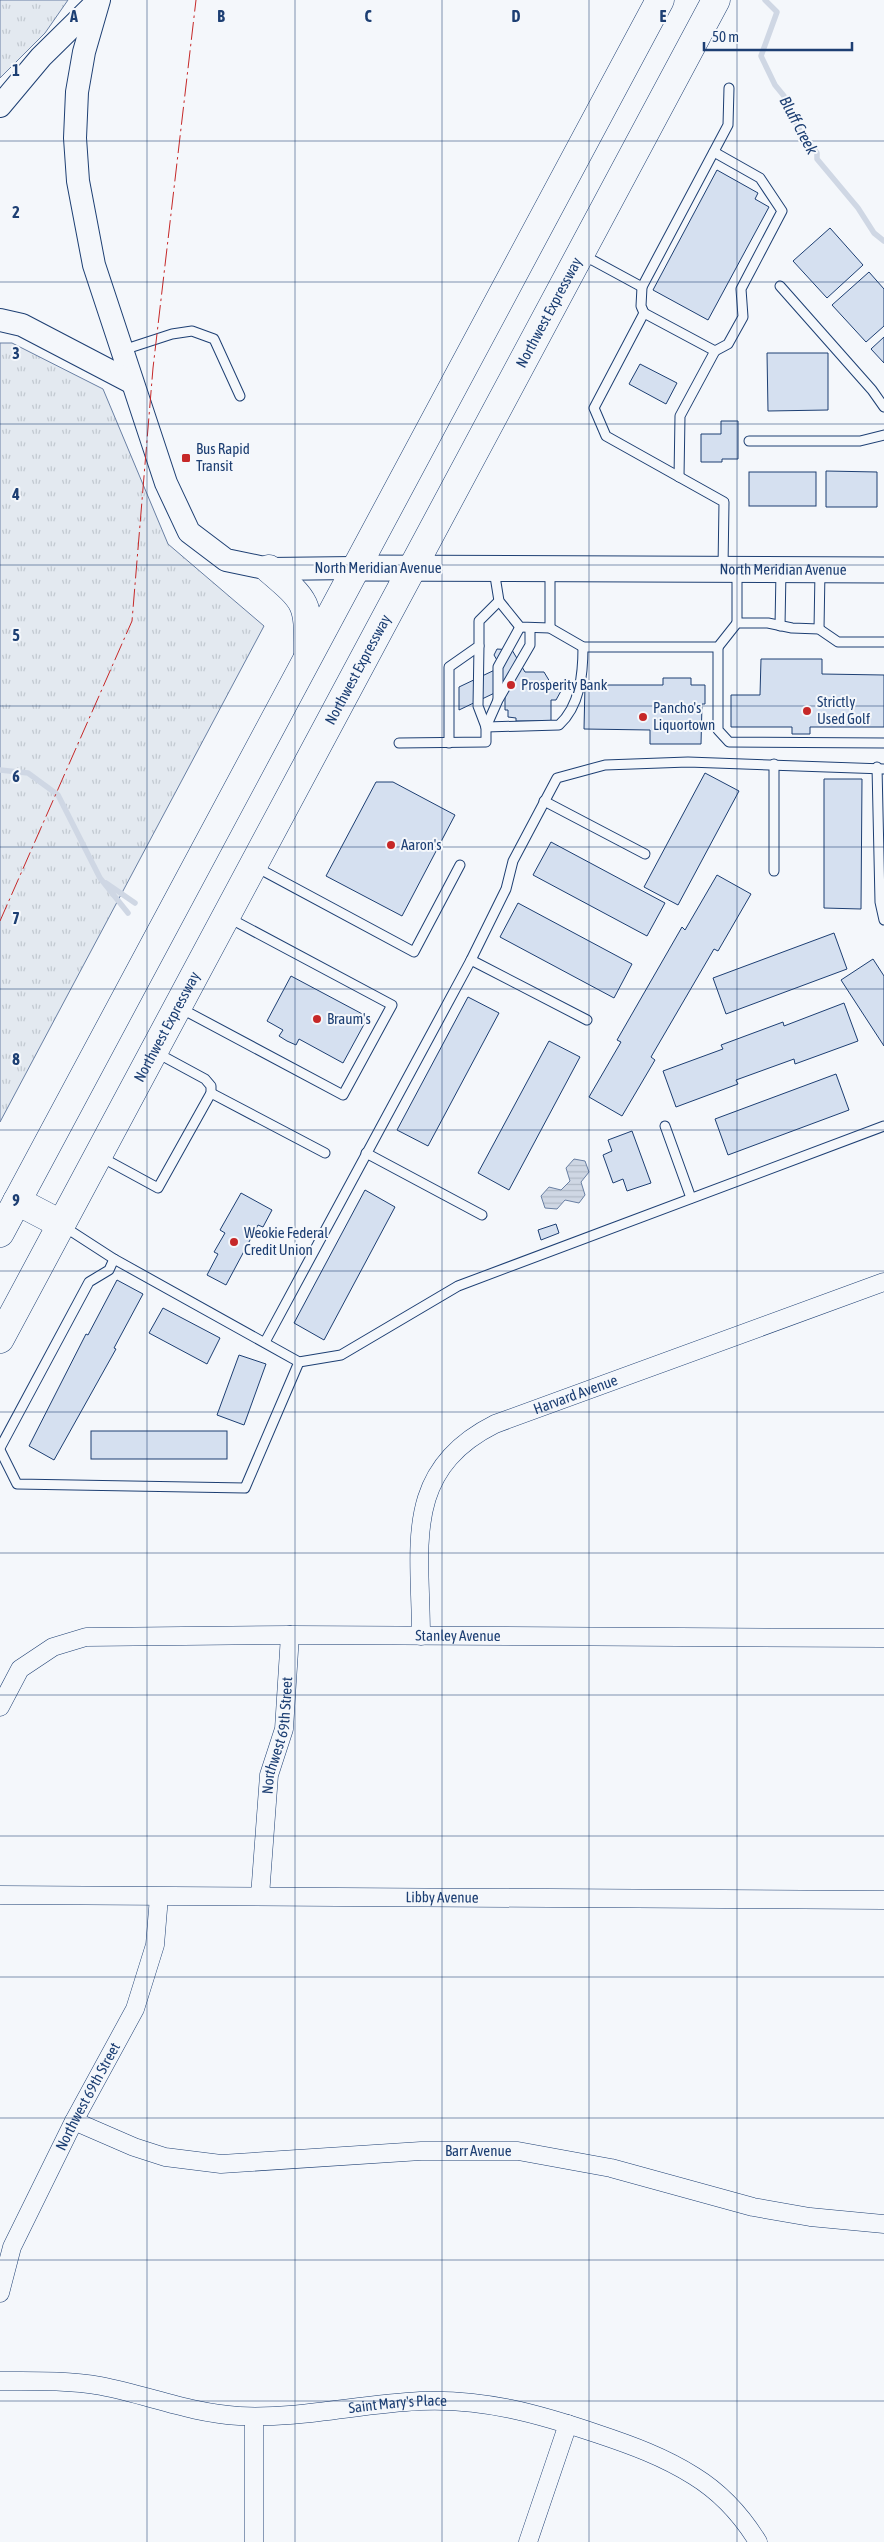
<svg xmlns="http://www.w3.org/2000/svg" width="884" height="2542" font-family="'Asap Condensed',sans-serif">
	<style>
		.grass { fill: url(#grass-tufts); stroke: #687fa3 }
		.water { fill: url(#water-rules); stroke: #687fa3 }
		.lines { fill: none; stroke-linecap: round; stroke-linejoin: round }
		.stream { stroke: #cfd7e4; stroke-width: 5.5 }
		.building { fill: #d5e0f0; stroke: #1d3f73 }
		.service-casing { stroke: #1d3f73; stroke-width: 11 }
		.minor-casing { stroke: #1d3f73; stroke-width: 19 }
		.tertiary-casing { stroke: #1d3f73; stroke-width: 24 }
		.secondary-casing { stroke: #1d3f73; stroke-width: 27 }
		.trunk-casing { stroke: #1d3f73; stroke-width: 29 }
		.service { stroke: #f4f7fb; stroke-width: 9 }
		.minor { stroke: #f4f7fb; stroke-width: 18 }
		.tertiary { stroke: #f4f7fb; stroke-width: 22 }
		.secondary { stroke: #f4f7fb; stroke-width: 25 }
		.trunk { stroke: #f4f7fb; stroke-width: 28 }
		.power { stroke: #c62828; stroke-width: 1; stroke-dasharray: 18 4 2.5 4; stroke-linecap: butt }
		.grid { fill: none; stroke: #1d3f73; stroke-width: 1; stroke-opacity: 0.55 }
		.poi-dot { fill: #c62828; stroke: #f4f7fb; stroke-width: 2 }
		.labels { text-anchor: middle; stroke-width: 4; stroke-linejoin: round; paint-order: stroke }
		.street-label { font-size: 15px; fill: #1d3f73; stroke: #f4f7fb }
		.poi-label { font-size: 15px; fill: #1d3f73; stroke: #f4f7fb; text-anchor: start }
		.water-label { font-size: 16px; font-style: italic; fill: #1d3f73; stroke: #f4f7fb }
		.grid-label { font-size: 16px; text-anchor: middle; font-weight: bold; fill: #1d3f73; stroke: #f4f7fb; stroke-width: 4; stroke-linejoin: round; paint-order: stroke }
	</style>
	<defs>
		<pattern id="grass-tufts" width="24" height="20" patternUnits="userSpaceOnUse" patternTransform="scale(1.25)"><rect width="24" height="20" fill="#e3e9f0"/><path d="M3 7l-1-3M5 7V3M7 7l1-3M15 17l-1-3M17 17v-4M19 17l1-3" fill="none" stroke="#c2c9d1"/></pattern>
		<pattern id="water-rules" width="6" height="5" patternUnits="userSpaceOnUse" patternTransform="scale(1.25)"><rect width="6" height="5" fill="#cfd7e4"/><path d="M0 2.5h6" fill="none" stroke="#b1bac7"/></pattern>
	</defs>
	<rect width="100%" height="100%" fill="#f4f7fb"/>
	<!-- grass -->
	<g class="grass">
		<polygon points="0,0 68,0 45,33 0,78"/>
		<polygon points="0,343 12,343 103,389 168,544 264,626 0,1122"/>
	</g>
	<!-- water -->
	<polygon class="water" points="574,1159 585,1161 589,1172 581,1182 585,1195 579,1203 565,1200 557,1209 545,1208 541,1196 549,1187 561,1190 570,1181 566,1168"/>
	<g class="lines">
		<!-- stream -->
		<g class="stream">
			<polyline points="765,0 777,12 761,56 775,85 784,96 786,105 802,134 817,153 817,159 858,208 874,233 884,241"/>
			<polyline points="0,770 28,773 58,795 100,878 128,913"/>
			<polyline points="106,883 135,903"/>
		</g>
	</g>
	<!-- building -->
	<g class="building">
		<polygon points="717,170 758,193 755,199 769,207 708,320 653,290"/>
		<polygon points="830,228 863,265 827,298 793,261"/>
		<polygon points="869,272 884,289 884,326 866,342 832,305"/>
		<polygon points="884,337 884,363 871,349"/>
		<polygon points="767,353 828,353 828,410 768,411"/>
		<polygon points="640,364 677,383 666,404 629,384"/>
		<polygon points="721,421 738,421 738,459 722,459 722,462 701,462 701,434 721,434"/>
		<polygon points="826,471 877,472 877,507 826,507"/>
		<rect x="749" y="472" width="67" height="34"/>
		<polygon points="497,649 512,650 525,672 544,672 550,682 556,682 561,691 556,700 551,700 551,721 516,721 516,718 508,717 508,710 505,710 505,688 459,710 459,687 501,667 494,655"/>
		<polygon points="761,659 822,659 822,674 884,675 884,727 810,727 810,734 792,734 792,727 731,727 731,695 760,695"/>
		<polygon points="663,678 691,678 691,685 705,685 705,704 702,704 701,744 650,744 650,730 584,729 585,685 663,685"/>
		<polygon points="705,773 739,791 678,905 644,887"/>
		<polygon points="824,779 862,779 861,909 824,908"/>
		<polygon points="376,782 393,782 455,815 402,916 326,876"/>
		<polygon points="551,842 665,903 647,936 533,875"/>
		<polygon points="717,875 751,894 718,951 714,949 651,1057 655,1060 622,1116 589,1097 621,1042 617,1040 682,927 685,930"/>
		<polygon points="518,903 632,964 614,998 500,937"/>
		<polygon points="834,933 847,969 726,1014 713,978"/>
		<polygon points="873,959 884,976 884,1046 841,980"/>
		<polygon points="291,976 368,1017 343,1063 299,1039 296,1045 287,1041 279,1036 283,1030 267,1021"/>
		<polygon points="468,997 499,1013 428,1146 397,1130"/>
		<polygon points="844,1003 858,1041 795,1064 794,1059 736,1080 738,1084 676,1107 663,1071 723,1049 721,1045 783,1022 784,1026"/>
		<polygon points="549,1041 580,1057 509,1190 478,1173"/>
		<polygon points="836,1074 849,1110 728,1155 715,1119"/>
		<polygon points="632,1131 651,1183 627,1191 623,1179 613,1183 603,1155 612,1151 608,1140"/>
		<polygon points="365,1190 395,1207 324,1340 294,1323"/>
		<polygon points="241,1193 272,1210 263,1227 258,1225 226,1285 207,1275 218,1254 214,1252 225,1233 220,1230"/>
		<polygon points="556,1224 559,1233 541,1240 538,1230"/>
		<polygon points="117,1280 143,1294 114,1348 116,1349 54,1460 29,1446 86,1334 88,1335"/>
		<polygon points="163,1308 220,1338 207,1364 149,1333"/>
		<polygon points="239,1355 266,1364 244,1425 217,1415"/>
		<rect x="91" y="1431" width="136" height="28"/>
	</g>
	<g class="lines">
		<defs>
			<g id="service">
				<polyline points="714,152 760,178 782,211 741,289 743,317 728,344 715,351"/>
				<polyline points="583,255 642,287"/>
				<polyline points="780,286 872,390 884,407"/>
				<polyline points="644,313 715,351 680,416 679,477"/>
				<polyline points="123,350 172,334 192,331 214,339 240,396"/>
				<polyline points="749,441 860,441 884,435"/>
				<polyline points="723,568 724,502 606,436 594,408 644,313 641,306 642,287 728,125 729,88"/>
				<polyline points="494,570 499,601 520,627 550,628 583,647 718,647 737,623 768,623 792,628 819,629 838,642 884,642"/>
				<polyline points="737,571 737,623"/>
				<polyline points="780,626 781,571"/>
				<polyline points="550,628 550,570"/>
				<polyline points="819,629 820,571"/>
				<polyline points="718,647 718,730 729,742 884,743"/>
				<polyline points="498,699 498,667 520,627"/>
				<path d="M486 727 559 725C580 706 583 674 583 647"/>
				<polyline points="486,727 498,700 530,645 530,628"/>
				<polyline points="399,743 486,742 486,727 478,706 479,646"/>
				<polyline points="449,743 449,667 479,646 479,621 499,601"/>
				<polyline points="877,767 880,902 884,920"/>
				<polyline points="544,801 645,854"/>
				<polyline points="256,867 414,952 460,865"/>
				<polyline points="774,871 774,764"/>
				<polyline points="471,960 587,1020"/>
				<polyline points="180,1008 343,1095 392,1005 229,918"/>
				<polyline points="211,1093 325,1153"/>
				<polyline points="665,1126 691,1198"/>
				<polyline points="366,1153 482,1215"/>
				<polyline points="101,1157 158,1188 211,1093 211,1086 205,1079 157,1053"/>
				<polyline points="63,1226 114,1259 299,1362 341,1355 458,1286 884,1126"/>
				<polyline points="265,1342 471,960 506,889 513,861 557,778 605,765 688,762 884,769"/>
				<polyline points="0,1448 89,1282 109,1270 114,1259"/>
				<polyline points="0,1450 17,1484 245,1488 299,1362"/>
			</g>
			<g id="minor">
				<path id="s1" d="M421 1636C421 1548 401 1471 495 1424L884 1282"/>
				<path id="s2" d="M0 1707 20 1669 53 1647 86 1637 290 1635 884 1638"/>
				<path id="s3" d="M0 1895 884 1900"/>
				<path id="s4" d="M260 1896 269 1775 284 1729 290 1635"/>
				<path id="s5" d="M74 2121 134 2147 165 2157 221 2164 421 2151H518L611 2168 753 2207 810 2217 884 2224"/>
				<path id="s6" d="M0 2293 12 2247 74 2121 135 2009 155 1945 159 1897"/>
				<path id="s7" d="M0 2381C33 2381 68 2380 101 2386 148 2395 190 2413 239 2416 300 2419 359 2404 420 2401 483 2398 539 2414 598 2434 631 2445 664 2457 694 2476 720 2492 742 2516 758 2542"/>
				<polyline points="254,2417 254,2542"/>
				<polyline points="528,2542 568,2424"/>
			</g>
			<g id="tertiary">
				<polyline points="99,0 84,52 77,92 75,138 78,181 94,265 166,483 189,532 226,560 269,569 355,568"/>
				<polyline points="0,106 41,57 98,1"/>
				<polyline points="0,320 22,325 131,382"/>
			</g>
			<g id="secondary">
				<path id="s8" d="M355 568 884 570"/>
			</g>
			<g id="trunk">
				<path d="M269 569C309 603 308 603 308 655"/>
				<polyline points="17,1201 61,1224"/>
				<polyline points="0,1233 660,0"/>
				<path id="s9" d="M0 1339 716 0"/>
			</g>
		</defs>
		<!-- service casing -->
		<use href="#service" class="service-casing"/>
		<!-- minor casing -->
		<use href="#minor" class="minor-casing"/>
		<!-- tertiary casing -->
		<use href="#tertiary" class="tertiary-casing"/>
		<!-- secondary casing -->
		<use href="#secondary" class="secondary-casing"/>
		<!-- trunk casing -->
		<use href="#trunk" class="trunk-casing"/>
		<!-- service -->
		<use href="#service" class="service"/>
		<!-- minor -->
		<use href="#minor" class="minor"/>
		<!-- tertiary -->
		<use href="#tertiary" class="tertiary"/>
		<!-- secondary -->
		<use href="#secondary" class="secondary"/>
		<!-- trunk -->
		<use href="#trunk" class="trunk"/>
		<!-- power -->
		<polyline class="power" points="0,921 132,621 153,368 196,0"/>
	</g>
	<!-- grid -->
	<path class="grid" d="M147 0V2542M295 0V2542M442 0V2542M589 0V2542M737 0V2542M0 141H884M0 282H884M0 424H884M0 565H884M0 706H884M0 847H884M0 989H884M0 1130H884M0 1271H884M0 1412H884M0 1553H884M0 1695H884M0 1836H884M0 1977H884M0 2118H884M0 2260H884M0 2401H884"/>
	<!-- markers -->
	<g class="poi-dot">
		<rect x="181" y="453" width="10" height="10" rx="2.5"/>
		<circle cx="511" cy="685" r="5"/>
		<circle cx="807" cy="711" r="5"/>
		<circle cx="643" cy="717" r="5"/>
		<circle cx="391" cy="845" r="5"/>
		<circle cx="317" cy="1019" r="5"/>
		<circle cx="234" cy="1242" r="5"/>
	</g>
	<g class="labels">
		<!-- street labels -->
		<g class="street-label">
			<text dy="5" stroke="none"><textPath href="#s9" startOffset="1164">Northwest Expressway</textPath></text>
			<text x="378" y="573">North Meridian Avenue</text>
			<text dy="5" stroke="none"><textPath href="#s8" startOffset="428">North Meridian Avenue</textPath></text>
			<text dy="5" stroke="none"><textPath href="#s9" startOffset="759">Northwest Expressway</textPath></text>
			<text dy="5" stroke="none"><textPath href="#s9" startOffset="354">Northwest Expressway</textPath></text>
			<text dy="5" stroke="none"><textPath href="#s1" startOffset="328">Harvard Avenue</textPath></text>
			<text dy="5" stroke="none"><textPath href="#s2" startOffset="489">Stanley Avenue</textPath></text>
			<text dy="5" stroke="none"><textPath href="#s4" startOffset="162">Northwest 69th Street</textPath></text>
			<text dy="5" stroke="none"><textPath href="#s3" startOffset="442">Libby Avenue</textPath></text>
			<text dy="5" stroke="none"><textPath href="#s6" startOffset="216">Northwest 69th Street</textPath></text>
			<text dy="5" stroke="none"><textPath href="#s5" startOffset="412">Barr Avenue</textPath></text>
			<text dy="5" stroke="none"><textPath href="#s7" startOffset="402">Saint Mary's Place</textPath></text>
		</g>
		<!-- poi labels -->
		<g class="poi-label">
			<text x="196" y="454">Bus Rapid<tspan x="196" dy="17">Transit</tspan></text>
			<text x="521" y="690">Prosperity Bank</text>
			<text x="817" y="707">Strictly<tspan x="817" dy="17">Used Golf</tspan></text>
			<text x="653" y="713">Pancho's<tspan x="653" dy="17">Liquortown</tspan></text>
			<text x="401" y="850">Aaron's</text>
			<text x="327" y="1024">Braum's</text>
			<text x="244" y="1238">Weokie Federal<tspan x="244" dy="17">Credit Union</tspan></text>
		</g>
		<!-- water labels -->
		<g class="water-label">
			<text transform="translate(799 125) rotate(62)" y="6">Bluff Creek</text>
		</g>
	</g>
	<g class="grid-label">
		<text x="74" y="22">A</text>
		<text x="221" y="22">B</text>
		<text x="368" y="22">C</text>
		<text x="516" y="22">D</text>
		<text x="663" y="22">E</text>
		<text x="16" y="76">1</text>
		<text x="16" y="218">2</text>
		<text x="16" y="359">3</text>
		<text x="16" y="500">4</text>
		<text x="16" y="641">5</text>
		<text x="16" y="782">6</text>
		<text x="16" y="924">7</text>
		<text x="16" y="1065">8</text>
		<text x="16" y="1206">9</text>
	</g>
	<!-- scale -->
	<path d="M704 42v8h148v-8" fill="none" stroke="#1d3f73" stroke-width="2.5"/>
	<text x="712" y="42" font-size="15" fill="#1d3f73" stroke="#f4f7fb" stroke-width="4" paint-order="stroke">50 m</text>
</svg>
